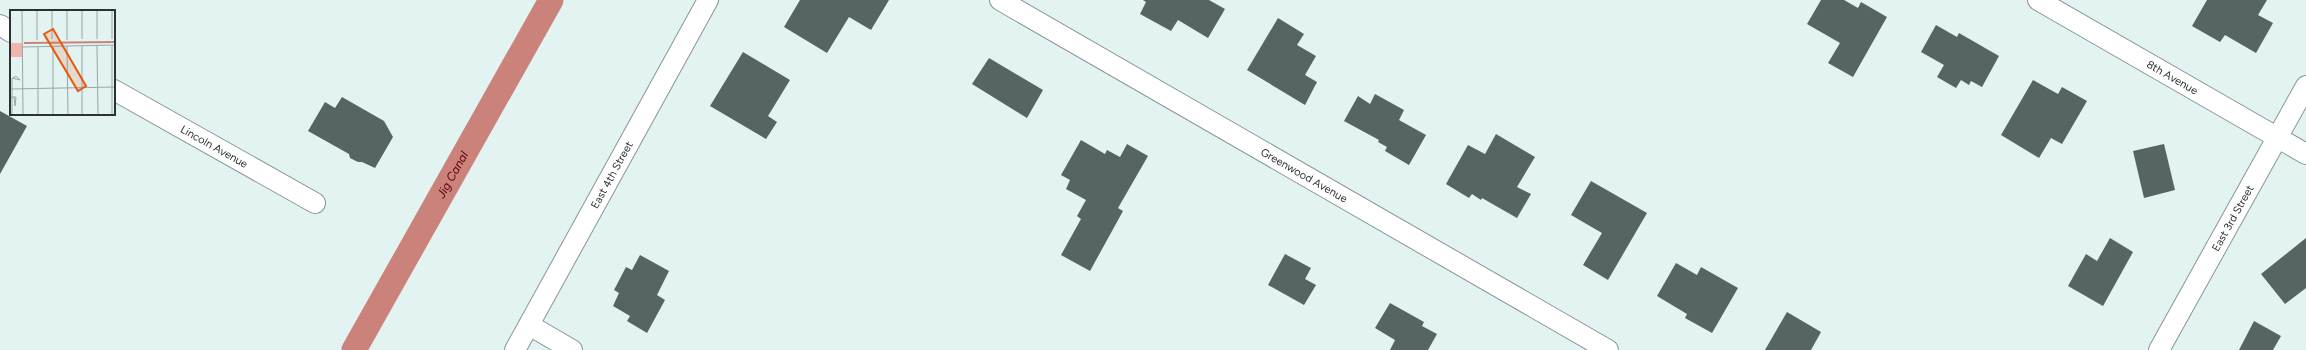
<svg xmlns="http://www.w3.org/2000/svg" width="2306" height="350" font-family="Figtree,sans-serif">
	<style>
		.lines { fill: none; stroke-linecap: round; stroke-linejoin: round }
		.canal { stroke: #ca827a; stroke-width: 25 }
		.building { fill: #566564 }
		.minor-casing { stroke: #879695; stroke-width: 22 }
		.minor { stroke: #fff; stroke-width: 20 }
		.labels { text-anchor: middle; stroke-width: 4; stroke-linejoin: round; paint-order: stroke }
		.street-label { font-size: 11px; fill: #2c3232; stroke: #f5fffe }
		.water-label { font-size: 12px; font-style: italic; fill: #5d0207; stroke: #f5fffe }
		.inset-river { fill: none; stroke: #ca827a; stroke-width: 2 }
		.inset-road { fill: none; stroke: #99a6a5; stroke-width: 1 }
		.view { fill: #e8590c; fill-opacity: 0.15; stroke: #e8590c; stroke-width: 2 }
		.inset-edge { fill: none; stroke: #2c3232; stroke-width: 2 }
	</style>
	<rect width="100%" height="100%" fill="#e2f3f2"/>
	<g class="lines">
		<!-- canal -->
		<path class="canal" id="s1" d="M354 350 551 0"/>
	</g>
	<!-- building -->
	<g class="building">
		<polygon points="800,0 889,0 871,30 849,17 827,53 784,27"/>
		<polygon points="1143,0 1209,0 1225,9 1208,38 1178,20 1171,31 1140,14 1146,2"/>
		<polygon points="1821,0 1844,0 1858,8 1861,2 1887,17 1853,77 1828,63 1840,43 1807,24"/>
		<polygon points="2207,0 2267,0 2258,15 2273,23 2256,53 2225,35 2220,42 2192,26"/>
		<polygon points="1278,18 1304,34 1297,45 1316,56 1305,75 1317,82 1305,105 1247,70"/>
		<polygon points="1936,25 1957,37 1959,33 1999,56 1982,87 1971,81 1969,85 1961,80 1956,88 1937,77 1944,65 1921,52"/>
		<polygon points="743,52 790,80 768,116 777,122 766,139 710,106"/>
		<polygon points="989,58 1043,90 1027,118 972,84"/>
		<polygon points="2033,80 2058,94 2062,87 2087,101 2062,144 2051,138 2039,158 2001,135"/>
		<polygon points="1375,94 1404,110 1399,120 1426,135 1409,165 1385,151 1387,147 1378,142 1379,140 1344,121 1358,96 1370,104"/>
		<polygon points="342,97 384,121 393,137 375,168 362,162 358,162 350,158 349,154 308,131 325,102 335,108"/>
		<polygon points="0,111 27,126 0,174"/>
		<polygon points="1496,134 1535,157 1517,187 1531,194 1517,218 1482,198 1481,200 1472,194 1469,198 1446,184 1468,145 1485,154"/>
		<polygon points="1081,140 1105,154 1107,150 1120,157 1127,144 1148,156 1118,208 1123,211 1090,271 1061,255 1081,219 1077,216 1086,200 1066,189 1070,180 1061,175"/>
		<polygon points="2164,144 2175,190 2144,198 2133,151"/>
		<polygon points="1591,181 1647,213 1608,280 1583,265 1602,233 1571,215"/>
		<polygon points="2110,238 2133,252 2103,306 2068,286 2086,254 2097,261"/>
		<polygon points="2306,238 2306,288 2285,304 2261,274"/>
		<polygon points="1285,254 1311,268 1305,279 1316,285 1304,305 1268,285"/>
		<polygon points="640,255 669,271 657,295 665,300 647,333 627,321 630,316 613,306 619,293 614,290 626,267 632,270"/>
		<polygon points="1676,263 1697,275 1701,267 1738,288 1712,333 1685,318 1687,314 1657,296"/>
		<polygon points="1390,303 1424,322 1422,326 1437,334 1428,350 1390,350 1395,340 1375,328"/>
		<polygon points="1787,312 1821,332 1811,350 1765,350"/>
		<polygon points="2254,321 2281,336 2273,350 2239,350"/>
	</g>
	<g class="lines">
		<defs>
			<g id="minor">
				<path id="s2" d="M1000 0 1608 350"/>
				<path id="s3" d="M2038 0 2306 154"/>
				<polyline points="0,25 11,32"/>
				<path id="s4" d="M114 90 315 203"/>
				<polyline points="529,325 572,350"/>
				<path id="s5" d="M515 350 708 0"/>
				<path id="s6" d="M2159 350 2306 86"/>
			</g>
		</defs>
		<!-- minor casing -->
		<use href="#minor" class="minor-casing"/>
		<!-- minor -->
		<use href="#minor" class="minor"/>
	</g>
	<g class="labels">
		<!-- street labels -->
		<g class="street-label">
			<text dy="4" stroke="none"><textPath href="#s3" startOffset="155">8th Avenue</textPath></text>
			<text dy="4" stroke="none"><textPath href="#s4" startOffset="115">Lincoln Avenue</textPath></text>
			<text dy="4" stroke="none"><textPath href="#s5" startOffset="200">East 4th Street</textPath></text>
			<text dy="4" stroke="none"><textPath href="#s2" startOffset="351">Greenwood Avenue</textPath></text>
			<text dy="4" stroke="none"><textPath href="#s6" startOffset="151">East 3rd Street</textPath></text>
		</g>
		<!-- water labels -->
		<g class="water-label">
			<text dy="4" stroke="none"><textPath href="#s1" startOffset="201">Jig Canal</textPath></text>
		</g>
	</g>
	<!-- overview -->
	<g transform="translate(10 10)">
		<rect width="105" height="105" fill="#e2f3f2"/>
		<path d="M0 33H12V47H1L0 79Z" fill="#efb5ae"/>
		<path class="inset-river" d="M14 33 105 32"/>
		<path class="inset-road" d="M12 0 13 105M27 0V30M42 0V29M57 0V30M72 0V29M87 0V29M102 0V29M57 36 58 105M72 36V105M87 36 88 105M102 36V105M13 37 105 35M28 37V105M43 37V105M0 79 105 77M2 79V68L10 70 6 66 3 68M2 79V105M0 87H6L5 96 4 87"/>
		<path class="view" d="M43 19 76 76 68 81 34 24Z"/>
		<rect width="105" height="105" class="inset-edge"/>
	</g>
</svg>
